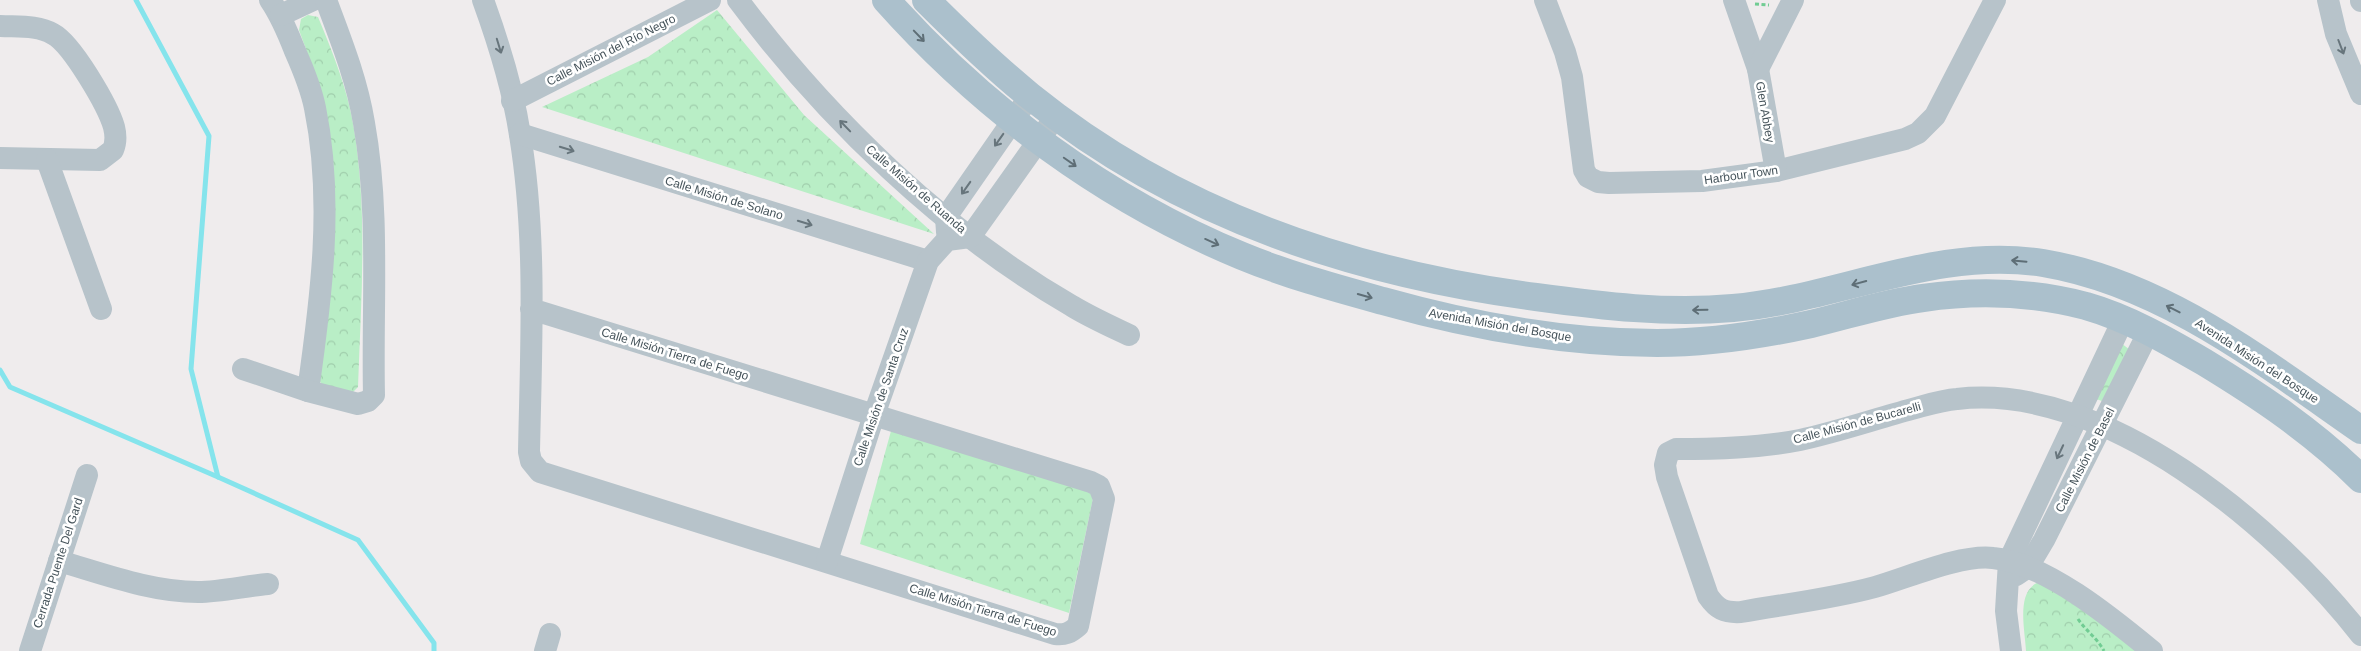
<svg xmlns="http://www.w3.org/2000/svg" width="2361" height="651" font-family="Helvetica,sans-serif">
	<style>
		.forest { fill: url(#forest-crowns) }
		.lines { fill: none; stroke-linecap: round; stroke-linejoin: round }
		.stream { stroke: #85e4ec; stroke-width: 5 }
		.path { stroke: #71cc93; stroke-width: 3; stroke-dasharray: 4 2.5; stroke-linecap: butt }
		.minor { stroke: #b7c3ca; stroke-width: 22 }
		.major { stroke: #abc0cc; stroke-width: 28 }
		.oneway { stroke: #5e6e76 }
		.oneway2 { stroke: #67757c }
		.labels { text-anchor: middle; stroke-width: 5; stroke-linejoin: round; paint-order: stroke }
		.street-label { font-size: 12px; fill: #45535a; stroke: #fff }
	</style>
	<defs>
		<pattern id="forest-crowns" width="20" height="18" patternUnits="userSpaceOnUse" patternTransform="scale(1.25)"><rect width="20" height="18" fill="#b9eec6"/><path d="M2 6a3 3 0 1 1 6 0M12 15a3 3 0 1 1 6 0" fill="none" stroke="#a0ceac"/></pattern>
	</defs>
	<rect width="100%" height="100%" fill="#efeced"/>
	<!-- forest -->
	<g class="forest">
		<polygon points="717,10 804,115 934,234 542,107 648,57"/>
		<path d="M308 15 318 17C333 53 348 90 354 129 368 214 361 301 358 387L351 394 322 384 317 378 323 96 299 30 301 19Z"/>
		<polygon points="2121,343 2130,350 2102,401 2096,399"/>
		<polygon points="894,420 1096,484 1069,613 860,544"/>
		<path d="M2044 581 2145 651H2026C2025 629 2014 585 2044 581Z"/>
	</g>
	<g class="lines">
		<!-- stream -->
		<g class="stream">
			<polyline points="136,0 209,136 191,369 218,477 358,540 434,643 434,651"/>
			<polyline points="0,370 10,387 218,477"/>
		</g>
		<!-- path -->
		<g class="path">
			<polyline points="1755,4 1769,5"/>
			<path d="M2078 619C2086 631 2098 639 2104 651"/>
		</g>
		<!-- minor -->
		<g class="minor">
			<path d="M270 0C281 16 288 33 295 51 303 69 311 88 315 108 334 201 321 299 308 391"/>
			<path d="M483 0C499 44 513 89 520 135 537 239 531 347 529 452L531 461 540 472 1055 634C1065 635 1070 633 1078 626L1104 499 1099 486 1091 482 531 309"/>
			<path d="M738 0C826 118 944 232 1072 306 1090 317 1110 326 1129 335"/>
			<polyline points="1545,0 1565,52 1572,77 1584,170 1588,177 1598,182 1609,183 1702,181 1776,171 1905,139 1918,133 1935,116 1995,0"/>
			<polyline points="1734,0 1758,69 1776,171"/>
			<polyline points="2328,0 2336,34 2361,94"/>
			<polyline points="2361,0 2361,1"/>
			<polyline points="281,15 313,0"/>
			<path d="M0 26C18 27 38 25 53 34 72 44 108 106 114 127 116 135 116 143 113 150L100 160 0 158"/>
			<polyline points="1758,69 1793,0"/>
			<polyline points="512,101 710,0"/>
			<polyline points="520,134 928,261"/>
			<polyline points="47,160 101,309"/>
			<polyline points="947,232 946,217 1030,96"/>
			<path d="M243 369 308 391 358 404 368 401 374 395C372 305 380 212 364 123 357 80 341 40 326 0"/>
			<path d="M59 561C104 574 151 592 198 592 221 592 245 586 268 584"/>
			<polyline points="827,561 874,415 928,261 947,240 970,237 1056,116"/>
			<polyline points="2016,575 2028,567 2044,540 2149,331"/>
			<polyline points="30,651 87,475"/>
			<polyline points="545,651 550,634"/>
			<polyline points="2011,651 2006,611 2009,561 2123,320"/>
			<path d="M2152 651C2112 618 2045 563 1993 558 1961 554 1907 578 1875 587 1831 599 1785 604 1741 612 1724 613 1717 609 1708 596L1667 477 1665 465 1668 453 1676 449C1717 449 1759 448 1800 440 1837 432 1875 419 1912 409 1927 405 1942 400 1957 399 2105 382 2276 526 2361 635"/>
		</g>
		<!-- major -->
		<g class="major">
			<path d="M886 0C984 110 1106 200 1242 256 1288 275 1336 288 1383 301 1472 326 1565 343 1657 343 1709 343 1761 335 1811 324 1849 315 1885 303 1923 298 1978 290 2032 292 2086 306 2128 318 2166 340 2204 362 2260 396 2315 433 2361 479"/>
			<path d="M926 0C959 33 993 66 1030 96 1176 214 1352 273 1536 297 1602 306 1667 314 1733 308 1837 299 1936 246 2043 263 2163 283 2263 362 2361 430"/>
		</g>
	</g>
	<!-- one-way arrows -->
	<defs><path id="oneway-shaft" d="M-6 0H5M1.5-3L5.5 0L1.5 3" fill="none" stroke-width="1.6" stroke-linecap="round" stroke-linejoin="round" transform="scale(1.25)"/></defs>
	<g class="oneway">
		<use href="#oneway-shaft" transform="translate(919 36) rotate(46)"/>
		<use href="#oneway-shaft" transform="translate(1070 162) rotate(35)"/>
		<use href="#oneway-shaft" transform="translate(1212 242) rotate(24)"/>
		<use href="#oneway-shaft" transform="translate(2019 261) rotate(-175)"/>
		<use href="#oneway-shaft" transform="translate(1859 283) rotate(165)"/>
		<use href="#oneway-shaft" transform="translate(1365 296) rotate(16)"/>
		<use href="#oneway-shaft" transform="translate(2173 309) rotate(-153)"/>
		<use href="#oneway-shaft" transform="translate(1700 310) rotate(179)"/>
	</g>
	<g class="oneway2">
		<use href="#oneway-shaft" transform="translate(499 46) rotate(73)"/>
		<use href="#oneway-shaft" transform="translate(2341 47) rotate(69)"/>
		<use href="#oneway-shaft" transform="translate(845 126) rotate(-134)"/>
		<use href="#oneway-shaft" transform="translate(999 140) rotate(125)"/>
		<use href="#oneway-shaft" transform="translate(567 149) rotate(17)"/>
		<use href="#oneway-shaft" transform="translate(966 188) rotate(125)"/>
		<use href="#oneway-shaft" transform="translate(805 223) rotate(17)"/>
		<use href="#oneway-shaft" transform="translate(2060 452) rotate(115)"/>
	</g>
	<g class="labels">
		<!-- street labels -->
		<g class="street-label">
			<text transform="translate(611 50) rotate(-27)" y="4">Calle Misión del Río Negro</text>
			<text transform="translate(1765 112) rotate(80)" y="4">Glen Abbey</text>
			<text transform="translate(1741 175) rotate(-8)" y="4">Harbour Town</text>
			<text transform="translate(916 189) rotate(41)" y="4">Calle Misión de Ruanda</text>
			<text transform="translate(724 198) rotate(17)" y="4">Calle Misión de Solano</text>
			<text transform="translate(1500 325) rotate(10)" y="4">Avenida Misión del Bosque</text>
			<text transform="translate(675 354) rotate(17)" y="4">Calle Misión Tierra de Fuego</text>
			<text transform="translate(2257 361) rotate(33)" y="4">Avenida Misión del Bosque</text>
			<text transform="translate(881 397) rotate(-71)" y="4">Calle Misión de Santa Cruz</text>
			<text transform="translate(1857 423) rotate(-15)" y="4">Calle Misión de Bucarelli</text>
			<text transform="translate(2085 460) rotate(-63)" y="4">Calle Misión de Basel</text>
			<text transform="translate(58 563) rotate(-72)" y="4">Cerrada Puente Del Gard</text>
			<text transform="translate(983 610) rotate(17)" y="4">Calle Misión Tierra de Fuego</text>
		</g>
	</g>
</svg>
